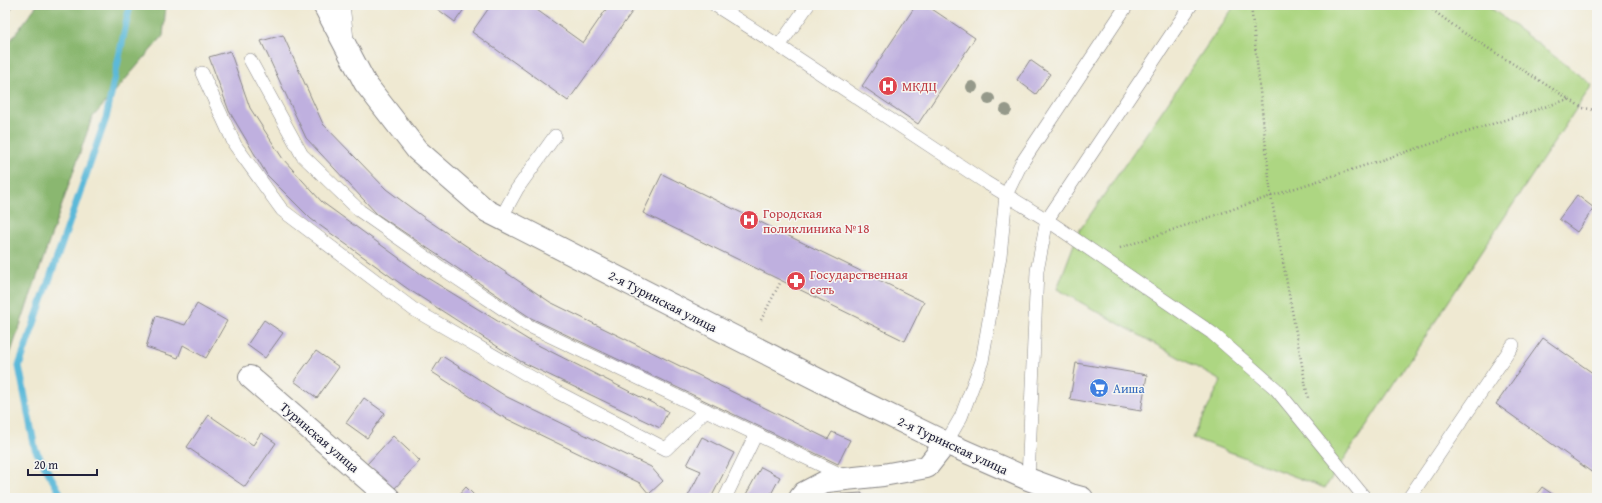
<svg xmlns="http://www.w3.org/2000/svg" width="1602" height="503" font-family="'Gentium Book Plus',serif">
	<style>
		.green { fill: #add682; stroke: #687c5e }
		.forest { fill: #8ab770; stroke: #566c56 }
		.lines { fill: none; stroke-linecap: round; stroke-linejoin: round }
		.stream { stroke: #5bb9d9; stroke-width: 7 }
		.building { fill: #bfb0df }
		.lane-casing { stroke: #888686; stroke-width: 14 }
		.street-casing { stroke: #888686; stroke-width: 24 }
		.secondary-casing { stroke: #888686; stroke-width: 24 }
		.path { stroke: #888686; stroke-width: 2.5; stroke-dasharray: 1 3; stroke-linecap: butt }
		.lane { stroke: #fff; stroke-width: 13 }
		.street { stroke: #fff; stroke-width: 22 }
		.secondary { stroke: #fff; stroke-width: 22 }
		.tree { fill: #95998a }
		.labels { text-anchor: middle; stroke-width: 3; stroke-linejoin: round; paint-order: stroke }
		.health-label { font-size: 13px; fill: #be3a42; stroke: #f6f6f2; text-anchor: start }
		.street-label { font-size: 13px; fill: #22223b; stroke: #f6f6f2 }
		.shop-label { font-size: 13px; fill: #366cbe; stroke: #f6f6f2; text-anchor: start }
	</style>
	<rect width="100%" height="100%" fill="#f6f6f2"/>
	<filter id="ink" filterUnits="userSpaceOnUse"><feTurbulence type="fractalNoise" baseFrequency=".025" numOctaves="2"/><feDisplacementMap in="SourceGraphic" scale="8" xChannelSelector="R" yChannelSelector="G"/><feConvolveMatrix kernelMatrix="1 2 1 2 8 2 1 2 1" color-interpolation-filters="sRGB"/></filter>
	<filter id="wash" filterUnits="userSpaceOnUse"><feTurbulence type="fractalNoise" baseFrequency=".012" numOctaves="4" result="noise"/><feDisplacementMap in="SourceGraphic" scale="16" xChannelSelector="R" yChannelSelector="G"/><feGaussianBlur stdDeviation="0.9" result="paint"/><feColorMatrix in="noise" values="0 0 0 0 0 0 0 0 0 0 0 0 0 0 0 0 0 1.4 0 .05"/><feComposite in="paint" operator="in"/></filter>
	<g filter="url(#wash)">
		<rect width="100%" height="100%" fill="#efe9d2"/>
		<!-- green -->
		<polygon class="green" points="1235,5 1487,5 1592,85 1325,488 1193,438 1221,381 1057,289 1079,231"/>
		<!-- forest -->
		<polygon class="forest" points="37,5 166,5 163,36 92,118 5,369 5,48"/>
		<g class="lines">
			<!-- stream -->
			<polyline class="stream" points="63,498 35,449 19,366 106,118 130,5"/>
		</g>
		<g id="blocks">
			<!-- building -->
			<g class="building">
				<polygon points="5,5 13,5 5,16"/>
				<polygon points="432,5 467,5 455,22"/>
				<polygon points="491,5 530,5 583,43 607,8 604,5 637,5 568,101 472,32"/>
				<polygon points="916,5 926,5 975,38 918,124 862,86"/>
				<polygon points="283,35 323,124 386,189 426,219 550,302 828,439 832,432 850,440 838,464 531,318 377,214 306,138 261,41"/>
				<polygon points="230,51 250,108 283,159 322,202 421,274 530,341 668,411 660,428 520,361 408,289 311,219 267,175 229,111 209,57"/>
				<polygon points="1030,60 1050,74 1036,94 1017,80"/>
				<polygon points="662,174 924,302 905,341 643,213"/>
				<polygon points="1577,195 1594,208 1577,232 1559,219"/>
				<polygon points="197,304 227,321 206,358 183,345 178,358 146,347 156,316 185,325"/>
				<polygon points="264,320 283,333 265,358 247,345"/>
				<polygon points="1543,338 1597,376 1597,476 1496,404"/>
				<polygon points="316,351 339,367 317,398 294,381"/>
				<polygon points="442,356 507,397 651,467 663,481 649,494 640,483 499,415 432,372"/>
				<polygon points="1076,363 1147,375 1141,411 1070,399"/>
				<polygon points="364,398 385,413 367,438 346,423"/>
				<polygon points="209,415 253,445 261,433 276,443 245,487 187,447"/>
				<polygon points="393,436 420,461 394,489 367,464"/>
				<polygon points="702,437 734,453 711,498 687,498 701,471 687,465"/>
				<polygon points="761,467 780,477 769,498 744,498"/>
				<polygon points="466,487 477,498 456,498"/>
				<polygon points="1542,487 1558,498 1534,498"/>
				<polygon points="862,493 861,498 823,498 829,495"/>
			</g>
		</g>
	</g>
	<g filter="url(#ink)">
		<use href="#blocks" fill-opacity="0" stroke="#888686" stroke-width="1"/>
		<g class="lines">
			<defs>
				<g id="lane">
					<polyline points="343,5 347,39"/>
					<polyline points="715,5 779,46 985,182 1047,220 1212,333 1276,389 1365,498"/>
					<polyline points="779,46 808,5"/>
					<polyline points="250,60 302,155 360,211 440,267 527,325 846,477"/>
					<polyline points="202,73 235,145 282,210 413,309 555,391 666,449 706,410"/>
					<polyline points="501,218 517,189 555,136"/>
					<polyline points="946,443 961,417 982,361 1000,256 1006,195 1021,164 1127,5"/>
					<polyline points="1028,479 1037,271 1047,220 1191,5"/>
					<polyline points="725,498 756,434"/>
					<polyline points="1409,498 1513,345"/>
				</g>
				<g id="street">
					<polyline points="250,377 389,498"/>
					<polyline points="800,498 804,493 827,481 883,475 927,467 946,443"/>
				</g>
				<polyline id="secondary" points="324,5 365,83 417,150 487,211 860,401 946,443 1028,479 1071,495 1082,498"/>
			</defs>
			<!-- lane casing -->
			<use href="#lane" class="lane-casing"/>
			<!-- street casing -->
			<use href="#street" class="street-casing"/>
			<!-- secondary casing -->
			<use href="#secondary" class="secondary-casing"/>
			<!-- path -->
			<g class="path">
				<polyline points="1251,5 1271,196 1308,398"/>
				<polyline points="1426,5 1461,31 1583,108 1597,110"/>
				<polyline points="1120,248 1271,196 1569,99"/>
				<polyline points="761,320 781,281"/>
			</g>
			<!-- lane -->
			<use href="#lane" class="lane"/>
			<!-- street -->
			<use href="#street" class="street"/>
			<!-- secondary -->
			<use href="#secondary" class="secondary"/>
		</g>
		<!-- trees -->
		<g class="tree">
			<circle cx="972" cy="87" r="6"/>
			<circle cx="989" cy="99" r="6"/>
			<circle cx="1006" cy="110" r="6"/>
		</g>
	</g>
	<!-- icons -->
	<defs>
		<symbol id="hospital-disc" viewBox="-11 -11 22 22"><circle r="9.5" fill="#e0444e" stroke="#f6f6f2"/><path d="M-5-5h3v3.5h4V-5h3V5h-3V1.5h-4V5h-3Z" fill="#fff"/></symbol>
		<symbol id="pharmacy-disc" viewBox="-11 -11 22 22"><circle r="9.5" fill="#e0444e" stroke="#f6f6f2"/><path d="M-2-6h4v4h4v4h-4v4h-4v-4h-4v-4h4Z" fill="#fff"/></symbol>
		<symbol id="supermarket-disc" viewBox="-11 -11 22 22"><circle r="9.5" fill="#3f7fe0" stroke="#f6f6f2"/><path d="M-6-5.5h2.5l.6 2H6L4.5 2H-2.5L-4.4-4H-6ZM-1.5 3.2a1.3 1.3 0 1 0 .1 0ZM3 3.2a1.3 1.3 0 1 0 .1 0Z" fill="#fff"/></symbol>
	</defs>
	<g fill-rule="evenodd">
		<use href="#hospital-disc" x="877" y="75" width="22" height="22"/>
		<use href="#hospital-disc" x="738" y="209" width="22" height="22"/>
		<use href="#pharmacy-disc" x="785" y="270" width="22" height="22"/>
		<use href="#supermarket-disc" x="1088" y="377" width="22" height="22"/>
	</g>
	<g class="labels">
		<!-- health labels -->
		<g class="health-label">
			<text x="902" y="91">МКДЦ</text>
			<text x="763" y="218">Городская<tspan x="763" dy="15">поликлиника №18</tspan></text>
			<text x="810" y="279">Государственная<tspan x="810" dy="15">сеть</tspan></text>
		</g>
		<!-- street labels -->
		<g class="street-label">
			<text transform="translate(663 301) rotate(27)" y="5">2-я Туринская улица</text>
			<text transform="translate(320 437) rotate(41)" y="5">Туринская улица</text>
			<text transform="translate(953 445) rotate(25)" y="5">2-я Туринская улица</text>
		</g>
		<!-- shop labels -->
		<g class="shop-label">
			<text x="1113" y="393">Аиша</text>
		</g>
	</g>
	<!-- margin -->
	<rect width="1602" height="503" fill="none" stroke="#f6f6f2" stroke-width="20"/>
	<!-- scale -->
	<path d="M28 469v6h69v-6" fill="none" stroke="#22223b" stroke-width="2"/>
	<text x="34" y="469" font-size="12" fill="#22223b" stroke="#f6f6f2" stroke-width="3" paint-order="stroke">20 m</text>
</svg>
